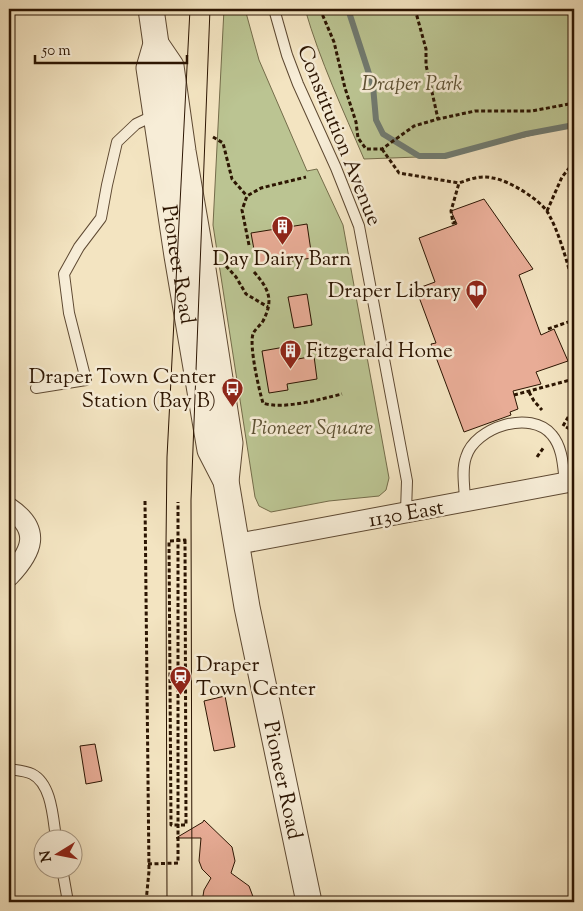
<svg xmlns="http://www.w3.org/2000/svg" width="583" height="911" font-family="'Sorts Mill Goudy',serif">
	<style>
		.green { fill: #bbc492; stroke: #746c4a }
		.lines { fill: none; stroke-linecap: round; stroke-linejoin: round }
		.stream { stroke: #707a70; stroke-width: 6 }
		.building { fill: #e8ac96; stroke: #2c1502 }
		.service-casing { stroke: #5e4932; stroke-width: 12 }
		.minor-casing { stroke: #5e4932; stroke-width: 22 }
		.tertiary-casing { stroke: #5e4932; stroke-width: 27 }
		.path { stroke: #2c1502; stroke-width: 3; stroke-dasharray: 4 2.5; stroke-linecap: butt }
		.service { stroke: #f7edd7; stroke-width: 10 }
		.minor { stroke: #f7edd7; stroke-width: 20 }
		.tertiary { stroke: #f7edd7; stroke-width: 25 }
		.tram { stroke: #2c1502; stroke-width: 1 }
		.labels { text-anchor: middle; stroke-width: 5; stroke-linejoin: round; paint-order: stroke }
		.park-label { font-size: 21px; font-style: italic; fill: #5e5234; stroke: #f7edd7 }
		.street-label { font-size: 21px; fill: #2c1502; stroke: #f7edd7 }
		.poi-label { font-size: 21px; fill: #2c1502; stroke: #f7edd7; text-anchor: end }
	</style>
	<rect width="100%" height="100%" fill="#f3e4c1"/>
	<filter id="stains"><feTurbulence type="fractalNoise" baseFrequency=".004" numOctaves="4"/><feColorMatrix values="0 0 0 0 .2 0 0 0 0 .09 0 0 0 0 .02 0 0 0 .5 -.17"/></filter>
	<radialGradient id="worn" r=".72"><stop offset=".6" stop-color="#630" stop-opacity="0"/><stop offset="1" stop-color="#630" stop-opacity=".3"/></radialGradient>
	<!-- green -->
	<g class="green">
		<polygon points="224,9 245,9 259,60 307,171 317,169 343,225 389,478 386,490 379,496 329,501 271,512 259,506 255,497 213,225"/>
		<path d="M305 9H574V125L445 156 364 159C343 110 320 61 305 9Z"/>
	</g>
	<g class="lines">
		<!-- stream -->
		<polyline class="stream" points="348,9 373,86 376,120 383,134 419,156 445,156 526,134 574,125"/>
	</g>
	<!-- building -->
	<g class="building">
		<polygon points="484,199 533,269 519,275 541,335 554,329 568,361 536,372 541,384 513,391 518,409 510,412 511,415 464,432 431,344 436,343 416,289 435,282 419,238 457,224 451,211"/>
		<polygon points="307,224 312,258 257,266 251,233"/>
		<polygon points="307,294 312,325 294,328 288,297"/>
		<polygon points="296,345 298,359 314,356 317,379 287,384 288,390 269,393 262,351"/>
		<polygon points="225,696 235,747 214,751 204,701"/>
		<polygon points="95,744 102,781 86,784 80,746"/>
		<polygon points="204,820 232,847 235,861 231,873 249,886 255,902 202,902 204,890 211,878 202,869 199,861 201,838 176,838 203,822"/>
	</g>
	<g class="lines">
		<defs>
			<g id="service">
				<polyline points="274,9 287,55 298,84 336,168 359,226 407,481 406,512"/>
				<polyline points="36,388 86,380 69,313 64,274 79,247 101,218 107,185 117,142 136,124 155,115"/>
				<path d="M465 502C465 488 461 471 466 457 475 427 531 409 552 435 563 448 563 467 565 483"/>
				<path d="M9 769C15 770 26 771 32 774 52 784 53 819 56 838"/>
				<polyline points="62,868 68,902"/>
			</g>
			<g id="minor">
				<path d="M9 508C42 530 32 552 9 576"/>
				<polyline points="237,544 574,481"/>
			</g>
			<g id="tertiary">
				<path id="s1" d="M151 9 156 44 149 68 177 256 210 450 226 481"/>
				<path id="s2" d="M156 44 171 66 183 151 200 250 230 443 226 481 247 607 309 902"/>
			</g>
		</defs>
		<!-- service casing -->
		<use href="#service" class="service-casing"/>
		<!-- minor casing -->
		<use href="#minor" class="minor-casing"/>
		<!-- tertiary casing -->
		<use href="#tertiary" class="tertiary-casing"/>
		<!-- path -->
		<g class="path">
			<polyline points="320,9 334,42 345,88 356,122 358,138 366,149 382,149 414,126 438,119 475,111 532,111 574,103"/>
			<polyline points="415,9 426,49 426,65 438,119"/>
			<polyline points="213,137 223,143 232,179 247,196"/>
			<polyline points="382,149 399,173 459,183"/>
			<polyline points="547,211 562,177 574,162"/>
			<path d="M456 222 453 223 451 211 459 183C470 179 481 175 493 178 508 180 541 200 548 213 560 234 567 263 574 286"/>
			<polyline points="249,245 242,210 247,196 261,188 306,177"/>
			<polyline points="226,266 236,277 246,294 268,307"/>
			<path d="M254 272C269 289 274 300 263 321 260 326 255 329 253 334 249 346 259 390 263 403 283 410 321 399 342 394"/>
			<polyline points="548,329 574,320"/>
			<polyline points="529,392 534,401 542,410"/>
			<polyline points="514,395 574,379"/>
			<polyline points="563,426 574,407"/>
			<polyline points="566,427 574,431"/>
			<polyline points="537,457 544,447"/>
			<polyline points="145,501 149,871 146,902"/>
			<polygon points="185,540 186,825 171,825 169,541"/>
			<polyline points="148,864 178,863 178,502"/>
		</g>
		<!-- service -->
		<use href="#service" class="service"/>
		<!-- minor -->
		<use href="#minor" class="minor"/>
		<!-- tertiary -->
		<use href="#tertiary" class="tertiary"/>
		<!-- tram -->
		<g class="tram">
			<polyline points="167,902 166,544 167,457 190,9"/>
			<polyline points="192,902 191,500 210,9"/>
		</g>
	</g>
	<!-- icons -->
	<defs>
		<symbol id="building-pin" viewBox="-11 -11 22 30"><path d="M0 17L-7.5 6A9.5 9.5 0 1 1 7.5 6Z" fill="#8f2418" stroke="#f7edd7"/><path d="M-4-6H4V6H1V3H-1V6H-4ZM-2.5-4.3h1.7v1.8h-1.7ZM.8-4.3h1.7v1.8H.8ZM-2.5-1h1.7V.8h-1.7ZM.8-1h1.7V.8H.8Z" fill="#fff"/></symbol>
		<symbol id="library-pin" viewBox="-11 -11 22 30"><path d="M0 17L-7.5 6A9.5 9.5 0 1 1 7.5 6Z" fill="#8f2418" stroke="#f7edd7"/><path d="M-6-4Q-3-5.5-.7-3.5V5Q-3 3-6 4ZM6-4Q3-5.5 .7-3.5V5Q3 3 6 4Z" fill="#fff"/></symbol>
		<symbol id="bus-pin" viewBox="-11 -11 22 30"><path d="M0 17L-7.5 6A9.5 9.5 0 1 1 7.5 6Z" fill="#8f2418" stroke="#f7edd7"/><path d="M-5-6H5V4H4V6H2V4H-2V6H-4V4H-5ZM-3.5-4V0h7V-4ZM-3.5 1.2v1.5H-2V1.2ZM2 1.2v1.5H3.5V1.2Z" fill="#fff"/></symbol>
		<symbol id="station-pin" viewBox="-11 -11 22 30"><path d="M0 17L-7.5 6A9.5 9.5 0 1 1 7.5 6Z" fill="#8f2418" stroke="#f7edd7"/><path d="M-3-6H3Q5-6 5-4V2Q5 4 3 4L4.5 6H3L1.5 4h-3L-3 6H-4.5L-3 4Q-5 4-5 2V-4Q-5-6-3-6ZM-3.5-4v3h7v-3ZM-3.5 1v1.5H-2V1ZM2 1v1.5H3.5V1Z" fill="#fff"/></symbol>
	</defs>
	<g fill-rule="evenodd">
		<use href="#building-pin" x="270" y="214" width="25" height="34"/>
		<use href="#library-pin" x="464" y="278" width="25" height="34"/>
		<use href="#building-pin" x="278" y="338" width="25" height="34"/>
		<use href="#bus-pin" x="220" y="376" width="25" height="34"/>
		<use href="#station-pin" x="168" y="664" width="25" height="34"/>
	</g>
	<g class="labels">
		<!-- park labels -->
		<g class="park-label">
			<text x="412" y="90">Draper Park</text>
			<text x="312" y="434">Pioneer Square</text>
		</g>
		<!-- street labels -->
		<g class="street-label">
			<text transform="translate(340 135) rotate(68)" y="7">Constitution Avenue</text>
			<text dy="7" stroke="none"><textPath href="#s1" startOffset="259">Pioneer Road</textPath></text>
			<text transform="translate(406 513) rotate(-10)" y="7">1130 East</text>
			<text dy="7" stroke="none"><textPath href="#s2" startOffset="751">Pioneer Road</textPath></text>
		</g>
		<!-- poi labels -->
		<g class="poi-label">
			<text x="282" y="265" text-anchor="middle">Day Dairy Barn</text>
			<text x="461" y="297">Draper Library</text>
			<text x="306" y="357" text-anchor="start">Fitzgerald Home</text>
			<text x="216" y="383">Draper Town Center<tspan x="216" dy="24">Station (Bay B)</tspan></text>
			<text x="196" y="671" text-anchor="start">Draper<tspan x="196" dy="24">Town Center</tspan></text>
		</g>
	</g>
	<!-- margin -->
	<rect width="583" height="911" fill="none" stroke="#f3e4c1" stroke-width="30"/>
	<rect x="10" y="10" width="563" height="891" fill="none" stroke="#2c1502" stroke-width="2.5"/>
	<rect x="15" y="15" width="553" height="881" fill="none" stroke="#2c1502"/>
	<!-- north arrow -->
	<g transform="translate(58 854) rotate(260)"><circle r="24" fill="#f7edd7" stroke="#a69782"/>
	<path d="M0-4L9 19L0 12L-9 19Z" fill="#8f2418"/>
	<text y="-8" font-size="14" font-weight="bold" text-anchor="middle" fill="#2c1502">N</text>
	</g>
	<!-- scale -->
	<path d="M35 55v8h152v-8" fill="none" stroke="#2c1502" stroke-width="2.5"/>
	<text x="42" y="55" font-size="15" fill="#2c1502" stroke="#f7edd7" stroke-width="4" paint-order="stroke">50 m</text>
	<rect width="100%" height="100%" filter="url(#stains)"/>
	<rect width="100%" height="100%" fill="url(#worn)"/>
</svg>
